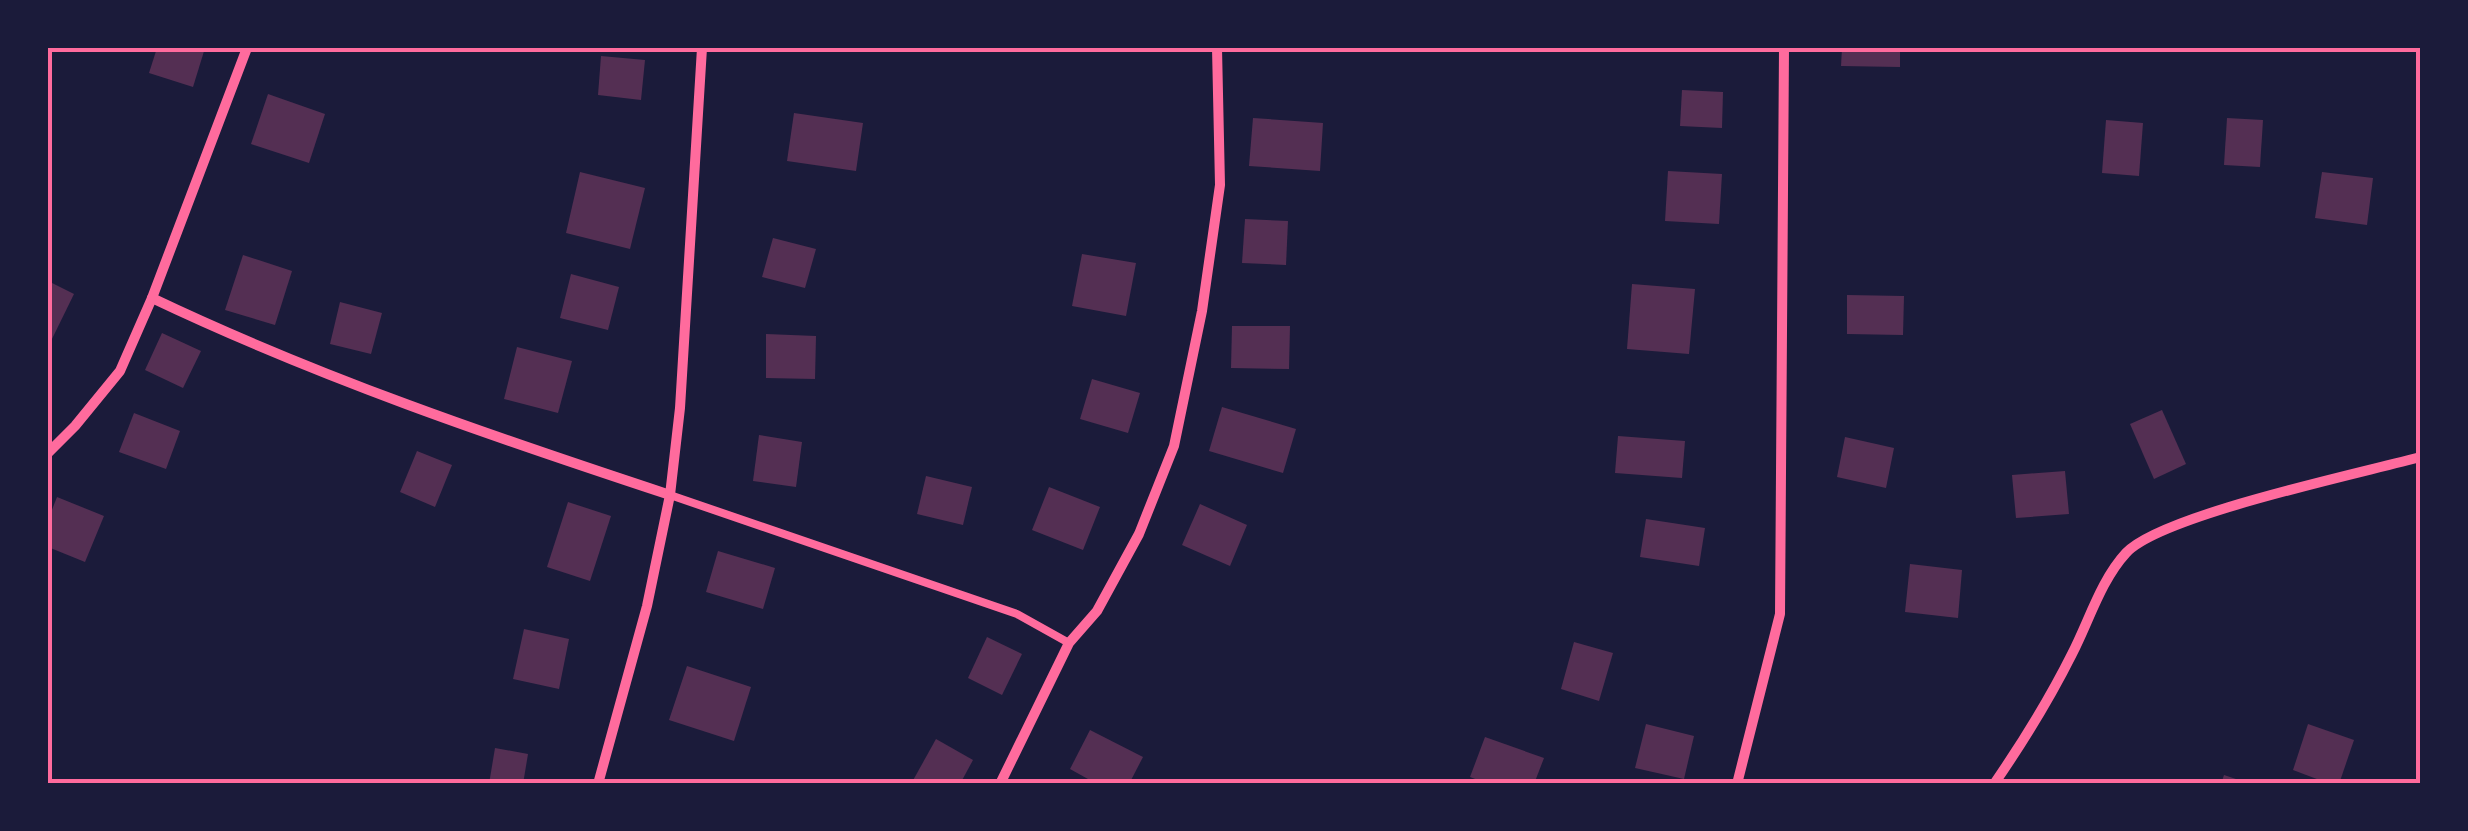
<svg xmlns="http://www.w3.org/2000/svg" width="2468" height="831" font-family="Arial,sans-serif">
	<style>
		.building { fill: #542f53 }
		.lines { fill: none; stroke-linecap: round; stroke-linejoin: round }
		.service { stroke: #ff6b9d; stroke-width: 8 }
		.minor { stroke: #ff6b9d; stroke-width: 10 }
		.neatline { fill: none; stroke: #ff6b9d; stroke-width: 4 }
	</style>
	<rect width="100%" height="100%" fill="#1b1b3a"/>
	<!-- building -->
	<g class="building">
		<polygon points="157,48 205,48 193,87 149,73"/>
		<polygon points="1842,48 1900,48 1900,67 1841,66"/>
		<polygon points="601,56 645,60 641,100 598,95"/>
		<polygon points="1682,90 1723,92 1722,128 1680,126"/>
		<polygon points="268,94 325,114 309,163 251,144"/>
		<polygon points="794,113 863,123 856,171 787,161"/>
		<polygon points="1253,118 1323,123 1320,171 1249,166"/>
		<polygon points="2227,118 2263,120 2260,167 2224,165"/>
		<polygon points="2106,120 2143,123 2139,176 2102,173"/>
		<polygon points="1668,171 1722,174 1719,224 1665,221"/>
		<polygon points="580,172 645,188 630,249 566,233"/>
		<polygon points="2322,172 2373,178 2367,225 2315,218"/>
		<polygon points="1245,219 1288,221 1286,265 1242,263"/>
		<polygon points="773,238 816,249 805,288 762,277"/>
		<polygon points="1082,254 1136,263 1126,316 1072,306"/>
		<polygon points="243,255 292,271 275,325 225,310"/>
		<polygon points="571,274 619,287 608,330 560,318"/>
		<polygon points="48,281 74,294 50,343 48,342"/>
		<polygon points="1632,284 1695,289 1689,354 1627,349"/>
		<polygon points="1847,295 1904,296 1903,335 1847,334"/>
		<polygon points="340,302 382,313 371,354 330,344"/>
		<polygon points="1232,326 1290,326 1289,369 1231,368"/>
		<polygon points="162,333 201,351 183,388 145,370"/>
		<polygon points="766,334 816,336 815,379 766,378"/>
		<polygon points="517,347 572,361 558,413 504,399"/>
		<polygon points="1092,379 1140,393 1128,433 1080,419"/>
		<polygon points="1222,407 1296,429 1283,473 1209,451"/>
		<polygon points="2162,410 2186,464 2154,479 2130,424"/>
		<polygon points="134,413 180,431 166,469 119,452"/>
		<polygon points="759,435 802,442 796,487 753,481"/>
		<polygon points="1618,436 1685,441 1682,478 1615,473"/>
		<polygon points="1845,437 1894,448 1886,488 1837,477"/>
		<polygon points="417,451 452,465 435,507 400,492"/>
		<polygon points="2065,471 2069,514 2016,518 2012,475"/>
		<polygon points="926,476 972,487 963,525 917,514"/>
		<polygon points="1049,487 1100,507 1083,550 1032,530"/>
		<polygon points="57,497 104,516 85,562 48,547 48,520"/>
		<polygon points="568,502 611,516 590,581 547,567"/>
		<polygon points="1200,504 1247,525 1230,566 1182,545"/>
		<polygon points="1646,519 1705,528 1699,566 1640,557"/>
		<polygon points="718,551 775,568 763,609 706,592"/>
		<polygon points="1910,564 1962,570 1958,618 1905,612"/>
		<polygon points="524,629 569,639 559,689 513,679"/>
		<polygon points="987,637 1022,654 1002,695 968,678"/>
		<polygon points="1574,642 1613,653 1599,701 1561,689"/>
		<polygon points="687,666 751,687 734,741 669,720"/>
		<polygon points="1646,724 1694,736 1684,779 1635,768"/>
		<polygon points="2308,724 2354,740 2339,784 2330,784 2293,770"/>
		<polygon points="1090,730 1143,757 1129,784 1097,784 1070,769"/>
		<polygon points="1485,737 1544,758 1534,784 1488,784 1470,777"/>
		<polygon points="936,739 973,760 960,784 911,784"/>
		<polygon points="495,748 528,754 523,784 489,784"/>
		<polygon points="2224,775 2248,783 2248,784 2221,784"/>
	</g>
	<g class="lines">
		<!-- service -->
		<polyline class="service" points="670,495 1017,614 1069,643"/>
		<!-- minor -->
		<g class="minor">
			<path d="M152 298C320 378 494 437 670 495"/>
			<polyline points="48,453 75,426 120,371 152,298 247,48"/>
			<polyline points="598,784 647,606 670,495 680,408 702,48"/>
			<polyline points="1000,784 1069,643 1097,611 1139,534 1174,446 1202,311 1220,185 1217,48"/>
			<polyline points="1737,784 1780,614 1784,48"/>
			<path d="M1994 784C2025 739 2048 702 2072 654 2089 621 2101 580 2126 553 2161 515 2362 473 2420 457"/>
		</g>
	</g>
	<!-- border -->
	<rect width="2468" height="831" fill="none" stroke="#1b1b3a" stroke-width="100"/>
	<rect x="50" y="50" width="2368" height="731" class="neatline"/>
</svg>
